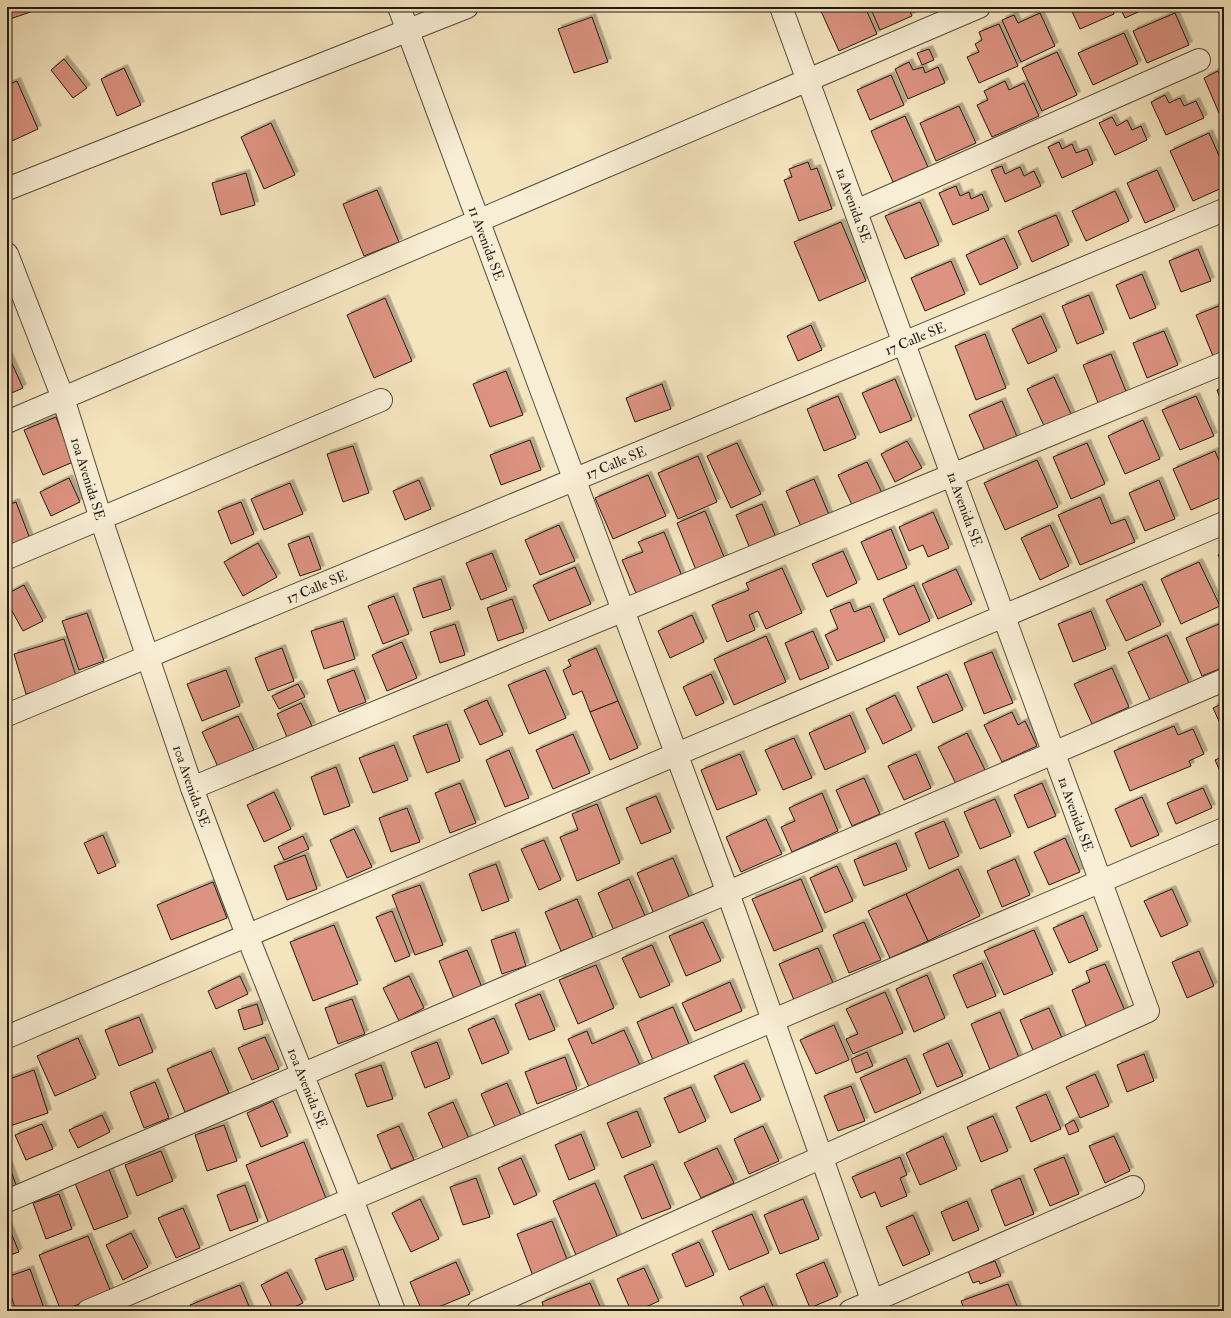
<svg xmlns="http://www.w3.org/2000/svg" width="1231" height="1318" font-family="'IM FELL Double Pica',serif">
	<style>
		.building { fill: #dc9381; stroke: #211a11; filter: url(#shadow) }
		.lines { fill: none; stroke-linecap: round; stroke-linejoin: round }
		.minor-casing { stroke: #564d3c; stroke-width: 24 }
		.minor { stroke: #f8eed5; stroke-width: 22 }
		.labels { text-anchor: middle; stroke-width: 3.5; stroke-linejoin: round; paint-order: stroke }
		.street-label { font-size: 14px; fill: #211a11; stroke: #f8eed5 }
	</style>
	<defs>
		<filter id="shadow"><feDropShadow dx="3.5" dy="-3.5" stdDeviation="0" flood-color="#0004"/></filter>
	</defs>
	<rect width="100%" height="100%" fill="#f5e5bf"/>
	<filter id="stains"><feTurbulence type="fractalNoise" baseFrequency=".005" numOctaves="4"/><feColorMatrix values="0 0 0 0 .2 0 0 0 0 .09 0 0 0 0 .02 0 0 0 .5 -.17"/></filter>
	<radialGradient id="worn" r=".72"><stop offset=".6" stop-color="#630" stop-opacity="0"/><stop offset="1" stop-color="#630" stop-opacity=".3"/></radialGradient>
	<!-- building -->
	<g class="building">
		<polygon points="7,7 45,7 10,19"/>
		<polygon points="825,7 865,7 877,34 839,51 820,9"/>
		<polygon points="870,7 908,7 912,16 880,30"/>
		<polygon points="1070,7 1112,7 1114,14 1080,29"/>
		<polygon points="1120,7 1149,7 1125,18"/>
		<polygon points="1040,13 1055,46 1021,62 1002,20 1014,15 1018,23"/>
		<polygon points="1175,13 1189,45 1147,63 1133,31"/>
		<polygon points="592,17 608,62 574,73 558,29"/>
		<polygon points="999,24 1018,66 979,83 967,57 979,52 975,44 982,40 979,32"/>
		<polygon points="1124,33 1138,64 1093,85 1078,53"/>
		<polygon points="929,49 934,60 922,65 917,53"/>
		<polygon points="1057,52 1077,95 1042,111 1022,68"/>
		<polygon points="64,59 87,88 73,98 51,70"/>
		<polygon points="909,62 913,70 923,67 925,73 938,67 945,83 908,99 895,69"/>
		<polygon points="124,68 141,105 117,116 101,79"/>
		<polygon points="1218,71 1222,80 1224,79 1224,110 1219,113 1204,78"/>
		<polygon points="891,75 904,105 870,120 857,90"/>
		<polygon points="17,81 38,129 12,141 7,130 7,85"/>
		<polygon points="1005,81 1009,90 1024,83 1039,116 992,137 977,105 988,100 984,91"/>
		<polygon points="1165,95 1169,103 1180,98 1184,106 1196,101 1204,118 1166,135 1151,102"/>
		<polygon points="959,106 976,143 936,161 920,123"/>
		<polygon points="905,116 928,167 893,182 871,131"/>
		<polygon points="1112,117 1117,126 1127,120 1132,130 1141,126 1147,140 1115,155 1099,123"/>
		<polygon points="271,123 295,175 264,189 241,137"/>
		<polygon points="1209,133 1224,167 1224,187 1193,201 1170,151"/>
		<polygon points="1059,142 1062,149 1072,144 1076,153 1087,149 1093,164 1062,178 1048,147"/>
		<polygon points="808,162 811,170 817,168 832,209 799,221 784,180 792,177 789,169"/>
		<polygon points="1002,166 1005,174 1020,167 1024,176 1034,171 1041,186 1005,202 991,170"/>
		<polygon points="1157,170 1175,210 1145,223 1127,183"/>
		<polygon points="246,173 255,205 221,215 212,183"/>
		<polygon points="956,186 960,196 969,192 971,199 982,194 989,210 953,225 939,193"/>
		<polygon points="377,190 399,242 364,256 343,204"/>
		<polygon points="1115,191 1129,221 1086,241 1072,211"/>
		<polygon points="920,202 939,245 905,259 885,216"/>
		<polygon points="1056,215 1069,245 1032,262 1018,231"/>
		<polygon points="841,222 866,281 819,301 794,242"/>
		<polygon points="1004,238 1018,268 980,285 966,255"/>
		<polygon points="1198,249 1211,281 1181,292 1169,261"/>
		<polygon points="951,261 965,294 925,311 911,278"/>
		<polygon points="1142,274 1156,308 1130,319 1116,285"/>
		<polygon points="1089,295 1104,333 1077,344 1062,306"/>
		<polygon points="385,298 412,361 374,378 347,315"/>
		<polygon points="1224,304 1224,351 1213,356 1196,315"/>
		<polygon points="1041,316 1057,351 1028,364 1012,329"/>
		<polygon points="811,325 822,350 798,361 787,336"/>
		<polygon points="1164,331 1178,365 1147,378 1133,343"/>
		<polygon points="985,334 1006,388 976,400 955,346"/>
		<polygon points="1111,354 1129,399 1101,410 1083,365"/>
		<polygon points="9,357 23,388 7,395 7,358"/>
		<polygon points="506,371 523,415 490,427 473,384"/>
		<polygon points="1054,377 1072,416 1045,428 1027,389"/>
		<polygon points="895,379 912,420 880,433 862,393"/>
		<polygon points="662,384 671,409 635,422 626,398"/>
		<polygon points="1224,387 1224,408 1217,390"/>
		<polygon points="838,396 856,438 824,451 807,409"/>
		<polygon points="1196,396 1214,436 1180,450 1162,410"/>
		<polygon points="1002,401 1018,439 986,453 969,415"/>
		<polygon points="56,417 73,462 43,475 24,430"/>
		<polygon points="1143,420 1160,459 1125,474 1108,436"/>
		<polygon points="530,440 541,470 501,485 490,455"/>
		<polygon points="907,441 922,468 895,482 881,454"/>
		<polygon points="737,443 761,494 731,508 707,456"/>
		<polygon points="1087,443 1105,484 1071,499 1053,457"/>
		<polygon points="353,446 369,493 343,502 327,454"/>
		<polygon points="1215,451 1224,473 1224,496 1191,510 1173,469"/>
		<polygon points="698,456 717,502 678,519 658,473"/>
		<polygon points="1037,460 1058,507 1005,530 984,483"/>
		<polygon points="867,462 883,495 854,509 838,475"/>
		<polygon points="648,475 666,516 613,539 595,498"/>
		<polygon points="69,478 80,502 51,516 40,492"/>
		<polygon points="814,479 830,517 802,529 786,491"/>
		<polygon points="419,480 431,509 405,520 393,491"/>
		<polygon points="1159,480 1175,519 1145,531 1129,493"/>
		<polygon points="290,483 303,514 264,530 251,499"/>
		<polygon points="1100,497 1111,524 1125,519 1135,542 1080,565 1058,515"/>
		<polygon points="16,502 30,539 7,548 7,505"/>
		<polygon points="241,502 254,534 231,544 218,511"/>
		<polygon points="762,504 777,540 751,551 736,515"/>
		<polygon points="705,511 727,564 698,575 677,523"/>
		<polygon points="933,512 949,548 928,557 923,545 909,551 899,527"/>
		<polygon points="559,525 575,561 540,575 525,540"/>
		<polygon points="1050,525 1069,566 1040,580 1021,538"/>
		<polygon points="891,529 907,568 878,580 861,542"/>
		<polygon points="664,532 684,581 639,600 622,560 643,552 638,542"/>
		<polygon points="309,536 321,569 300,576 288,544"/>
		<polygon points="258,543 277,577 243,596 224,562"/>
		<polygon points="843,551 857,583 827,597 812,564"/>
		<polygon points="1224,552 1224,567 1218,555"/>
		<polygon points="492,553 507,590 481,600 466,563"/>
		<polygon points="1199,562 1220,606 1181,624 1161,579"/>
		<polygon points="575,567 591,604 549,621 533,585"/>
		<polygon points="782,568 802,613 766,629 758,611 749,615 755,630 727,642 712,605 749,590 746,583"/>
		<polygon points="956,569 972,604 938,619 922,584"/>
		<polygon points="441,579 451,609 423,618 413,588"/>
		<polygon points="1142,584 1161,625 1126,641 1106,600"/>
		<polygon points="24,585 43,621 23,631 7,602 7,594"/>
		<polygon points="914,585 930,621 899,635 883,599"/>
		<polygon points="394,596 409,634 383,644 368,606"/>
		<polygon points="512,599 524,632 498,641 487,608"/>
		<polygon points="850,602 854,612 870,606 885,641 837,661 825,635 838,629 830,610"/>
		<polygon points="1091,611 1106,649 1073,662 1058,624"/>
		<polygon points="87,613 104,661 79,670 62,621"/>
		<polygon points="692,615 704,642 670,658 658,631"/>
		<polygon points="343,621 355,659 324,669 311,631"/>
		<polygon points="455,624 465,655 440,663 430,632"/>
		<polygon points="1219,624 1224,636 1224,667 1202,676 1186,638"/>
		<polygon points="813,631 829,668 800,680 785,643"/>
		<polygon points="1167,635 1189,683 1150,700 1128,652"/>
		<polygon points="766,636 786,682 734,705 714,659"/>
		<polygon points="64,639 77,679 26,694 14,654"/>
		<polygon points="402,642 417,678 387,691 372,655"/>
		<polygon points="282,648 294,681 268,691 255,658"/>
		<polygon points="596,648 618,701 590,712 582,691 573,695 563,670 571,666 568,660"/>
		<polygon points="992,652 1013,703 984,714 964,663"/>
		<polygon points="1112,668 1129,707 1092,724 1074,684"/>
		<polygon points="226,670 240,706 202,721 187,684"/>
		<polygon points="354,670 366,702 339,712 327,680"/>
		<polygon points="545,670 566,718 529,734 508,685"/>
		<polygon points="711,674 724,703 696,716 683,687"/>
		<polygon points="947,674 963,710 933,723 917,687"/>
		<polygon points="298,684 305,697 279,709 272,696"/>
		<polygon points="895,695 912,730 883,744 866,709"/>
		<polygon points="487,700 503,735 480,745 464,710"/>
		<polygon points="618,701 638,748 610,760 590,712"/>
		<polygon points="301,703 312,726 287,737 277,714"/>
		<polygon points="1224,703 1224,732 1213,708"/>
		<polygon points="1012,712 1018,725 1025,721 1037,746 1002,762 984,725"/>
		<polygon points="850,715 866,752 825,770 809,733"/>
		<polygon points="238,716 254,750 218,767 202,732"/>
		<polygon points="447,724 460,761 427,773 413,736"/>
		<polygon points="1174,726 1178,735 1193,729 1204,754 1189,761 1191,766 1130,791 1114,751"/>
		<polygon points="967,733 985,770 956,784 938,747"/>
		<polygon points="573,734 590,773 553,789 536,750"/>
		<polygon points="794,738 812,778 783,790 765,750"/>
		<polygon points="394,745 408,780 373,793 359,758"/>
		<polygon points="509,750 529,798 505,807 486,760"/>
		<polygon points="740,754 757,794 717,810 701,770"/>
		<polygon points="916,754 931,788 904,800 888,766"/>
		<polygon points="1224,756 1224,780 1215,760"/>
		<polygon points="336,767 350,806 324,815 311,777"/>
		<polygon points="864,778 880,814 852,826 836,790"/>
		<polygon points="460,783 476,823 450,833 435,793"/>
		<polygon points="1042,783 1056,816 1028,828 1014,795"/>
		<polygon points="1203,788 1212,808 1176,824 1167,803"/>
		<polygon points="274,792 291,829 264,842 247,805"/>
		<polygon points="822,793 838,831 792,852 781,827 795,821 789,808"/>
		<polygon points="656,796 671,832 641,844 626,808"/>
		<polygon points="1142,797 1159,835 1131,847 1115,809"/>
		<polygon points="995,799 1011,836 980,849 964,812"/>
		<polygon points="597,804 620,863 577,881 560,837 578,830 572,814"/>
		<polygon points="407,808 420,842 391,852 379,818"/>
		<polygon points="766,819 782,854 741,872 726,837"/>
		<polygon points="944,821 959,856 929,869 915,833"/>
		<polygon points="354,829 372,867 347,878 330,840"/>
		<polygon points="103,835 116,866 98,874 84,843"/>
		<polygon points="303,836 309,849 284,860 278,847"/>
		<polygon points="1065,838 1080,872 1049,885 1034,852"/>
		<polygon points="544,840 561,880 539,890 521,849"/>
		<polygon points="896,843 907,870 864,886 854,860"/>
		<polygon points="305,855 317,889 287,900 274,866"/>
		<polygon points="673,858 690,899 654,914 637,873"/>
		<polygon points="1015,859 1030,895 1002,907 987,871"/>
		<polygon points="496,864 509,901 482,911 469,874"/>
		<polygon points="837,866 853,901 825,913 810,878"/>
		<polygon points="958,869 980,916 928,941 906,894"/>
		<polygon points="629,879 646,918 614,931 598,893"/>
		<polygon points="801,879 823,931 774,951 752,899"/>
		<polygon points="213,882 227,918 171,940 157,905"/>
		<polygon points="420,885 443,945 415,955 392,895"/>
		<polygon points="1172,889 1188,925 1161,937 1144,901"/>
		<polygon points="906,894 928,941 890,958 868,911"/>
		<polygon points="577,899 593,938 561,951 545,912"/>
		<polygon points="392,911 410,956 395,962 376,917"/>
		<polygon points="1083,915 1098,950 1069,963 1053,928"/>
		<polygon points="703,922 721,961 686,976 669,936"/>
		<polygon points="864,922 881,960 849,973 833,935"/>
		<polygon points="334,925 358,984 313,1001 290,942"/>
		<polygon points="1034,930 1053,974 1004,995 984,951"/>
		<polygon points="515,932 526,966 502,974 491,940"/>
		<polygon points="652,945 670,985 640,998 622,958"/>
		<polygon points="818,948 833,983 794,1000 779,964"/>
		<polygon points="467,950 483,990 455,1001 439,961"/>
		<polygon points="1199,951 1214,986 1187,998 1172,962"/>
		<polygon points="982,963 996,996 967,1008 953,975"/>
		<polygon points="1105,964 1125,1011 1086,1026 1072,990 1090,982 1086,971"/>
		<polygon points="596,965 614,1008 578,1024 559,980"/>
		<polygon points="927,975 945,1018 914,1032 896,989"/>
		<polygon points="240,976 248,994 216,1009 208,991"/>
		<polygon points="409,976 424,1008 399,1021 383,988"/>
		<polygon points="730,982 742,1011 695,1031 682,1003"/>
		<polygon points="885,992 903,1033 853,1054 846,1039 858,1034 846,1009"/>
		<polygon points="540,994 555,1030 529,1040 515,1004"/>
		<polygon points="352,999 365,1034 338,1044 325,1008"/>
		<polygon points="257,1004 263,1024 244,1030 238,1010"/>
		<polygon points="673,1007 689,1044 653,1060 637,1022"/>
		<polygon points="1049,1008 1062,1038 1033,1050 1020,1020"/>
		<polygon points="1000,1012 1020,1060 991,1072 971,1024"/>
		<polygon points="139,1017 153,1052 119,1066 105,1030"/>
		<polygon points="494,1018 509,1053 482,1064 468,1029"/>
		<polygon points="834,1025 849,1060 816,1074 800,1040"/>
		<polygon points="624,1030 644,1074 593,1096 568,1039 587,1031 592,1044"/>
		<polygon points="265,1037 279,1069 252,1080 238,1048"/>
		<polygon points="78,1038 96,1078 55,1096 37,1056"/>
		<polygon points="437,1042 450,1078 425,1088 411,1052"/>
		<polygon points="948,1043 963,1076 937,1087 923,1054"/>
		<polygon points="211,1051 229,1093 185,1112 167,1069"/>
		<polygon points="867,1052 873,1066 856,1073 851,1059"/>
		<polygon points="1144,1054 1154,1081 1127,1092 1117,1065"/>
		<polygon points="565,1057 577,1089 537,1104 525,1072"/>
		<polygon points="906,1058 921,1093 875,1113 860,1078"/>
		<polygon points="744,1063 761,1100 731,1113 714,1076"/>
		<polygon points="381,1065 393,1099 367,1107 355,1074"/>
		<polygon points="34,1070 48,1113 7,1127 7,1080"/>
		<polygon points="1095,1074 1109,1106 1080,1118 1066,1087"/>
		<polygon points="155,1082 169,1118 144,1128 130,1092"/>
		<polygon points="507,1083 522,1118 496,1129 481,1094"/>
		<polygon points="851,1086 865,1121 838,1131 824,1096"/>
		<polygon points="691,1087 706,1121 679,1133 664,1098"/>
		<polygon points="1046,1094 1061,1129 1031,1142 1016,1107"/>
		<polygon points="273,1101 288,1136 261,1147 247,1113"/>
		<polygon points="453,1102 469,1139 444,1150 428,1113"/>
		<polygon points="637,1111 651,1146 622,1158 607,1123"/>
		<polygon points="102,1115 110,1132 78,1148 69,1130"/>
		<polygon points="993,1116 1008,1151 981,1162 967,1127"/>
		<polygon points="1074,1120 1079,1131 1069,1135 1065,1125"/>
		<polygon points="42,1124 53,1149 26,1160 15,1135"/>
		<polygon points="224,1125 237,1161 207,1171 195,1135"/>
		<polygon points="399,1126 414,1160 391,1169 377,1135"/>
		<polygon points="763,1126 779,1161 749,1174 734,1139"/>
		<polygon points="581,1134 595,1169 569,1180 555,1145"/>
		<polygon points="943,1136 957,1169 920,1185 906,1153"/>
		<polygon points="1114,1136 1130,1171 1105,1183 1089,1146"/>
		<polygon points="304,1142 327,1201 269,1224 246,1165"/>
		<polygon points="717,1148 734,1183 701,1198 684,1163"/>
		<polygon points="161,1151 173,1181 137,1196 125,1165"/>
		<polygon points="900,1157 907,1175 900,1178 907,1196 881,1207 875,1192 861,1198 852,1177"/>
		<polygon points="1064,1157 1079,1194 1050,1206 1034,1169"/>
		<polygon points="521,1158 537,1195 514,1205 498,1168"/>
		<polygon points="7,1160 19,1193 7,1197"/>
		<polygon points="653,1164 671,1208 642,1219 624,1176"/>
		<polygon points="108,1167 128,1217 94,1230 74,1181"/>
		<polygon points="476,1178 490,1217 463,1225 450,1187"/>
		<polygon points="1020,1178 1034,1214 1005,1226 991,1190"/>
		<polygon points="595,1183 618,1238 576,1255 553,1201"/>
		<polygon points="245,1185 258,1221 230,1231 217,1195"/>
		<polygon points="59,1194 72,1229 46,1239 33,1203"/>
		<polygon points="420,1199 439,1239 411,1252 392,1213"/>
		<polygon points="803,1199 819,1239 780,1254 764,1215"/>
		<polygon points="967,1201 979,1230 953,1241 941,1212"/>
		<polygon points="183,1208 200,1248 176,1258 158,1218"/>
		<polygon points="752,1214 769,1253 729,1270 712,1231"/>
		<polygon points="913,1215 930,1254 903,1266 886,1227"/>
		<polygon points="552,1221 568,1262 533,1276 517,1234"/>
		<polygon points="7,1223 19,1252 7,1256"/>
		<polygon points="131,1233 148,1267 123,1280 106,1245"/>
		<polygon points="88,1236 111,1292 61,1311 39,1255"/>
		<polygon points="699,1242 714,1275 686,1287 672,1254"/>
		<polygon points="343,1249 354,1280 326,1290 315,1259"/>
		<polygon points="995,1261 1001,1276 980,1284 979,1281 973,1283 968,1271"/>
		<polygon points="456,1262 470,1294 429,1311 422,1311 410,1282"/>
		<polygon points="824,1262 838,1296 810,1308 796,1274"/>
		<polygon points="644,1268 659,1301 637,1311 631,1311 617,1279"/>
		<polygon points="30,1269 45,1311 16,1311 7,1283 7,1277"/>
		<polygon points="287,1272 303,1303 286,1311 274,1311 261,1285"/>
		<polygon points="590,1283 602,1311 545,1311 542,1302"/>
		<polygon points="1008,1284 1019,1311 965,1311 961,1301"/>
		<polygon points="240,1285 251,1311 192,1311 190,1305"/>
		<polygon points="764,1286 775,1311 746,1311 740,1297"/>
	</g>
	<g class="lines">
		<defs>
			<g id="minor">
				<path id="s1" d="M399 7 728 893 876 1311"/>
				<polyline points="7,189 467,7"/>
				<polyline points="856,211 1199,60"/>
				<path id="s2" d="M7 254 63 398 101 519 192 788 247 935 352 1199 394 1311"/>
				<polyline points="7,422 979,7"/>
				<polyline points="7,558 381,400"/>
				<path id="s3" d="M7 715 1224 210"/>
				<polyline points="192,788 1224,363"/>
				<polyline points="7,1037 1224,523"/>
				<polyline points="7,1201 1224,680"/>
				<polyline points="88,1311 1224,829"/>
				<polyline points="478,1311 1148,1011 781,7"/>
				<polyline points="850,1311 1133,1187"/>
			</g>
		</defs>
		<!-- minor casing -->
		<use href="#minor" class="minor-casing"/>
		<!-- minor -->
		<use href="#minor" class="minor"/>
	</g>
	<g class="labels">
		<!-- street labels -->
		<g class="street-label">
			<text transform="translate(854 205) rotate(70)" y="5">1a Avenida SE</text>
			<text dy="5" stroke="none"><textPath href="#s1" startOffset="252">11 Avenida SE</textPath></text>
			<text dy="5" stroke="none"><textPath href="#s3" startOffset="983">17 Calle SE</textPath></text>
			<text dy="5" stroke="none"><textPath href="#s3" startOffset="659">17 Calle SE</textPath></text>
			<text dy="5" stroke="none"><textPath href="#s2" startOffset="239">10a Avenida SE</textPath></text>
			<text transform="translate(965 509) rotate(70)" y="5">1a Avenida SE</text>
			<text dy="5" stroke="none"><textPath href="#s3" startOffset="335">17 Calle SE</textPath></text>
			<text dy="5" stroke="none"><textPath href="#s2" startOffset="563">10a Avenida SE</textPath></text>
			<text transform="translate(1076 814) rotate(70)" y="5">1a Avenida SE</text>
			<text dy="5" stroke="none"><textPath href="#s2" startOffset="887">10a Avenida SE</textPath></text>
		</g>
	</g>
	<!-- margin -->
	<rect width="1231" height="1318" fill="none" stroke="#f5e5bf" stroke-width="24"/>
	<rect x="8" y="8" width="1215" height="1302" fill="none" stroke="#211a11" stroke-width="2"/>
	<rect x="12" y="12" width="1207" height="1294" fill="none" stroke="#211a11"/>
	<rect width="100%" height="100%" filter="url(#stains)"/>
	<rect width="100%" height="100%" fill="url(#worn)"/>
</svg>
